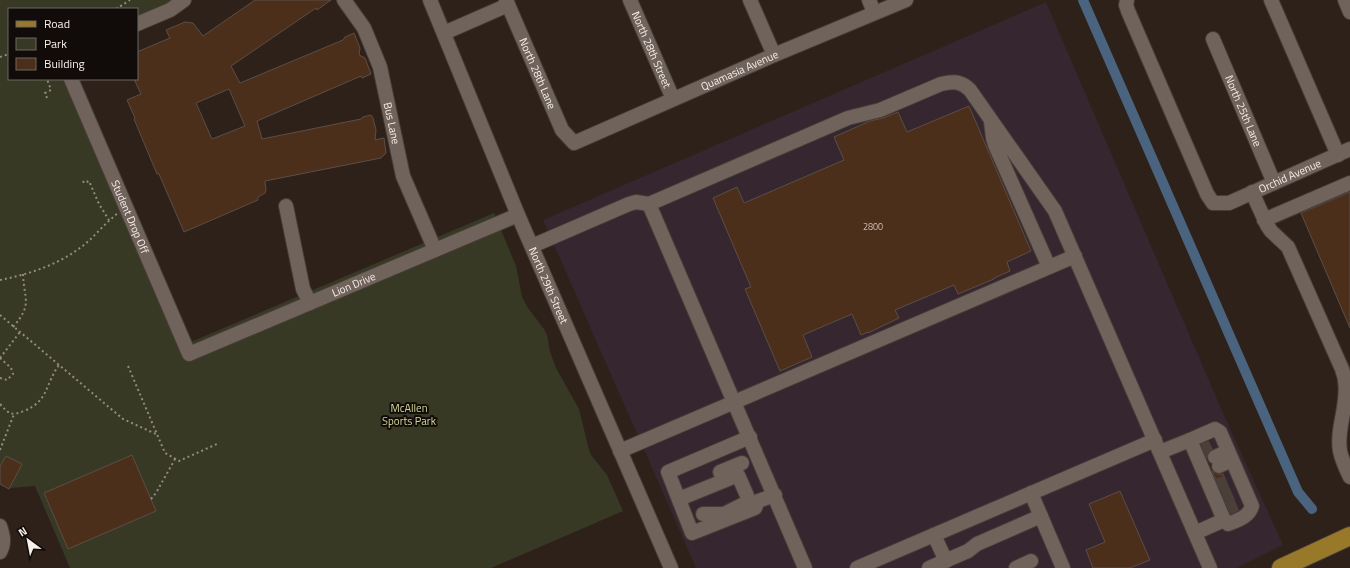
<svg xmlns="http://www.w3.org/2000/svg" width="1350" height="568" font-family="'Titillium Web',sans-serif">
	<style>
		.commercial { fill: #36262f }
		.green { fill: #383924 }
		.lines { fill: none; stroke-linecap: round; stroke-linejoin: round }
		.canal { stroke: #4a637e; stroke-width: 10 }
		.building { fill: #4c2f1b; stroke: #5b4e46; fill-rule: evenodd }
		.minor-tunnel { stroke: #4b4039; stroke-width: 14; stroke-dasharray: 14 7; stroke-linecap: butt }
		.minor-casing { stroke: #473d37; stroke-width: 16 }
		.major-casing { stroke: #473d37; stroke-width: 20 }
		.path { stroke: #948a84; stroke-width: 2; stroke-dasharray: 2 3; stroke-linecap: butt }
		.minor { stroke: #70635b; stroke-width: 14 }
		.major { stroke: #987829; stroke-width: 18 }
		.labels { text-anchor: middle; stroke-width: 4; stroke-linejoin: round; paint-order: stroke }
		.number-label { font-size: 9px; fill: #ccbfb6 }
		.street-label { font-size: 11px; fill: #f7efea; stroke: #110c09 }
		.park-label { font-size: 11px; fill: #d4d899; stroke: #110c09 }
	</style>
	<rect width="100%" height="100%" fill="#2d211a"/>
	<!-- commercial -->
	<polygon class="commercial" points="1046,2 1223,413 1283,545 1237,568 696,568 543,220"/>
	<!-- green -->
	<polygon class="green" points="0,0 177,0 137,19 137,9 9,9 9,79 66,79 179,347 494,213 516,266 522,297 528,308 544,329 547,335 550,352 556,368 579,409 589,450 591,455 607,475 623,511 491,568 70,568 35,486 11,488 0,483"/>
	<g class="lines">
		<!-- canal -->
		<polyline class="canal" points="1083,0 1298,492 1312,509"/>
	</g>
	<!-- building -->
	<g class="building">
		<path d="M255 0H331L317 10 316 8 231 66 240 83 343 40 345 37 354 33 360 48 359 55 365 58 371 74 362 78 361 76 257 121 262 139 361 119 363 117 371 115 373 118 376 130 375 140 384 138 386 153 381 158 265 181 266 190 265 193 258 197V200L184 232 159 174H157L134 119 135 118 127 100 141 94 134 79H137V52L170 38 166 30 185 22 193 23 203 36ZM229 89 245 126 212 139 196 103Z"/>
		<polygon points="969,106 1031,251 1007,262 1010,271 994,278 994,279 958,294 954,285 895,310 899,318 868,333 868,332 861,335 852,314 803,335 812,357 780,371 745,289 751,287 713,198 737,187 744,203 844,160 834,137 870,121 883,118 898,112 907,132"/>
		<polygon points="1350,192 1350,328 1301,213"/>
		<polygon points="1208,441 1212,449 1208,452 1207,458 1201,444"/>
		<polygon points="132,455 156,511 68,549 44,493"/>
		<polygon points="6,456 22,464 9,489 0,484 0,466"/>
		<polygon points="1212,471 1218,474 1223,474 1238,510 1231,514"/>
		<polygon points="1120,491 1150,560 1130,568 1093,568 1086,550 1105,542 1089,504"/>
	</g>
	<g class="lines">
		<!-- minor-tunnel -->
		<g class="minor-tunnel">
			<polyline points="1200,449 1210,445"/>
			<polyline points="1216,486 1227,482"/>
			<polyline points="1221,498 1232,493"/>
			<polyline points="1226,509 1236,504"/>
		</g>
		<defs>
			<g id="minor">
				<path id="s1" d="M344 0 364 28 380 67 403 176 435 250"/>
				<path id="s2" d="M430 0 518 215 671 568"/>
				<path id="s3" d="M506 0 562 130 574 143 774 55 906 0"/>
				<path id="s4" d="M630 0 673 99"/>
				<polyline points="750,0 774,55"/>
				<polyline points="869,0 874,12"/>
				<path id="s5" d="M1127 0 1126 5 1128 11 1207 194 1213 203H1229L1350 149"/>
				<polyline points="1271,0 1338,155"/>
				<polyline points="1345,0 1350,12"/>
				<polyline points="137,24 170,10 184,0"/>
				<polyline points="444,33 508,5"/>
				<path id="s6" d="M1213 39 1274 183"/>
				<path id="s7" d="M71 79 189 354 518 215"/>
				<polyline points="991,122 993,138 995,145 1049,267"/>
				<path d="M1252 192 1267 225 1271 231 1288 247 1342 369C1343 373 1345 377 1345 381 1349 404 1336 428 1340 451 1342 460 1346 469 1350 477"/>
				<polyline points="649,204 805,568"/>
				<polyline points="286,206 303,289 310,303"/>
				<polyline points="1264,220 1350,183"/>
				<path d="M532 246 629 204 636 202 649 204 848 118 880 110 941 84C953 81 961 81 970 90L1055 211 1210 568"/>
				<polyline points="750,437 668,472 692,533 755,508 758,501 775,495"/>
				<path d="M1190 440 1215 429 1220 432 1252 506C1249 517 1238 520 1228 524L1224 520"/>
				<polyline points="620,451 1075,256"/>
				<polyline points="1160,452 1190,440 1224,520 1195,533"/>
				<polyline points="1215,457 1228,451"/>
				<polyline points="1219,466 1232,460"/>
				<polyline points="720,472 742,463"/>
				<polyline points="1031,493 1063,568"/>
				<polyline points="679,499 738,475 748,498 746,503 724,514 703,514"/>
				<path d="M0 526C3 535 5 543 0 552"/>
				<polyline points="934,535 946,561"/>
				<polyline points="857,568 1155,440"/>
				<polyline points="929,568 968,551 977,544 1041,516"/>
				<polyline points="1016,568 1031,561"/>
			</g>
			<polyline id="major" points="1281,568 1350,536"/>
		</defs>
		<!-- minor casing -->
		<use href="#minor" class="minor-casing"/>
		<!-- major casing -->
		<use href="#major" class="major-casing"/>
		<!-- path -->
		<g class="path">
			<polyline points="116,9 130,0"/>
			<polyline points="0,57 9,54"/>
			<polyline points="47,98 45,93 51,90 47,79"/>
			<polyline points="83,181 84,183 89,181 99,204 109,220"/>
			<path d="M0 280C30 274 61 264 85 244 96 235 105 223 117 214"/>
			<polyline points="0,315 123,419 156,434"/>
			<path d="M13 327C33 304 24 300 23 274"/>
			<polyline points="0,358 11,368 13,374 7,380 0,378"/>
			<polyline points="0,358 20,332"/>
			<polyline points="128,366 165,453 179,461 217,444"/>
			<path d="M0 404C9 414 11 416 24 411 49 401 45 384 59 365"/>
			<polyline points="0,450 14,414"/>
			<polyline points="151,499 156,493 175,459"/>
		</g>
		<!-- minor -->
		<use href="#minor" class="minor"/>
		<!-- major -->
		<use href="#major" class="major"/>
	</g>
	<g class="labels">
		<!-- number labels -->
		<g class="number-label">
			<text x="873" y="230">2800</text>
		</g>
		<!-- street labels -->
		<g class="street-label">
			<text dy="4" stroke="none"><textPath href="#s4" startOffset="54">North 28th Street</textPath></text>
			<text dy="4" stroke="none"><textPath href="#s3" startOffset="340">Quamasia Avenue</textPath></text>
			<text dy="4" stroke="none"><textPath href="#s3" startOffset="80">North 28th Lane</textPath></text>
			<text dy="4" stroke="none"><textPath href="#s6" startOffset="78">North 25th Lane</textPath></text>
			<text dy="4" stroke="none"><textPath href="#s1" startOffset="134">Bus Lane</textPath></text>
			<text dy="4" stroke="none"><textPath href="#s5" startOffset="304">Orchid Avenue</textPath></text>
			<text dy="4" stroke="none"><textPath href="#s7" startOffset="150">Student Drop Off</textPath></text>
			<text dy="4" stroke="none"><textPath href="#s7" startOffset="478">Lion Drive</textPath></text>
			<text dy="4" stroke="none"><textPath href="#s2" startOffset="309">North 29th Street</textPath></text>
		</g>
		<!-- park labels -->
		<g class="park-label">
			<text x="409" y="412">McAllen<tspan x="409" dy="13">Sports Park</tspan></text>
		</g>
	</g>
	<!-- legend -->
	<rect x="8" y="8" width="130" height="72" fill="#110c09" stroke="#6d6763"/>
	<rect x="16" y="21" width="20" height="6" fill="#987829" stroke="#6d6763"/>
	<text x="44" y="28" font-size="12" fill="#f7efea">Road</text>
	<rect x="16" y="38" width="20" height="12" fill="#383924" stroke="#6d6763"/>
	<text x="44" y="48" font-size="12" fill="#f7efea">Park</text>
	<rect x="16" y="58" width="20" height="12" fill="#4c2f1b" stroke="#6d6763"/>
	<text x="44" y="68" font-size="12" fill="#f7efea">Building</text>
	<!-- north arrow -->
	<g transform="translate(28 540) rotate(328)" stroke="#110c09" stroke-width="3" paint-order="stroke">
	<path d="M0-3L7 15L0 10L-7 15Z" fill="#f7efea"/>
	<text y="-6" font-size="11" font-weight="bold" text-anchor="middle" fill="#f7efea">N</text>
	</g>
</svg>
